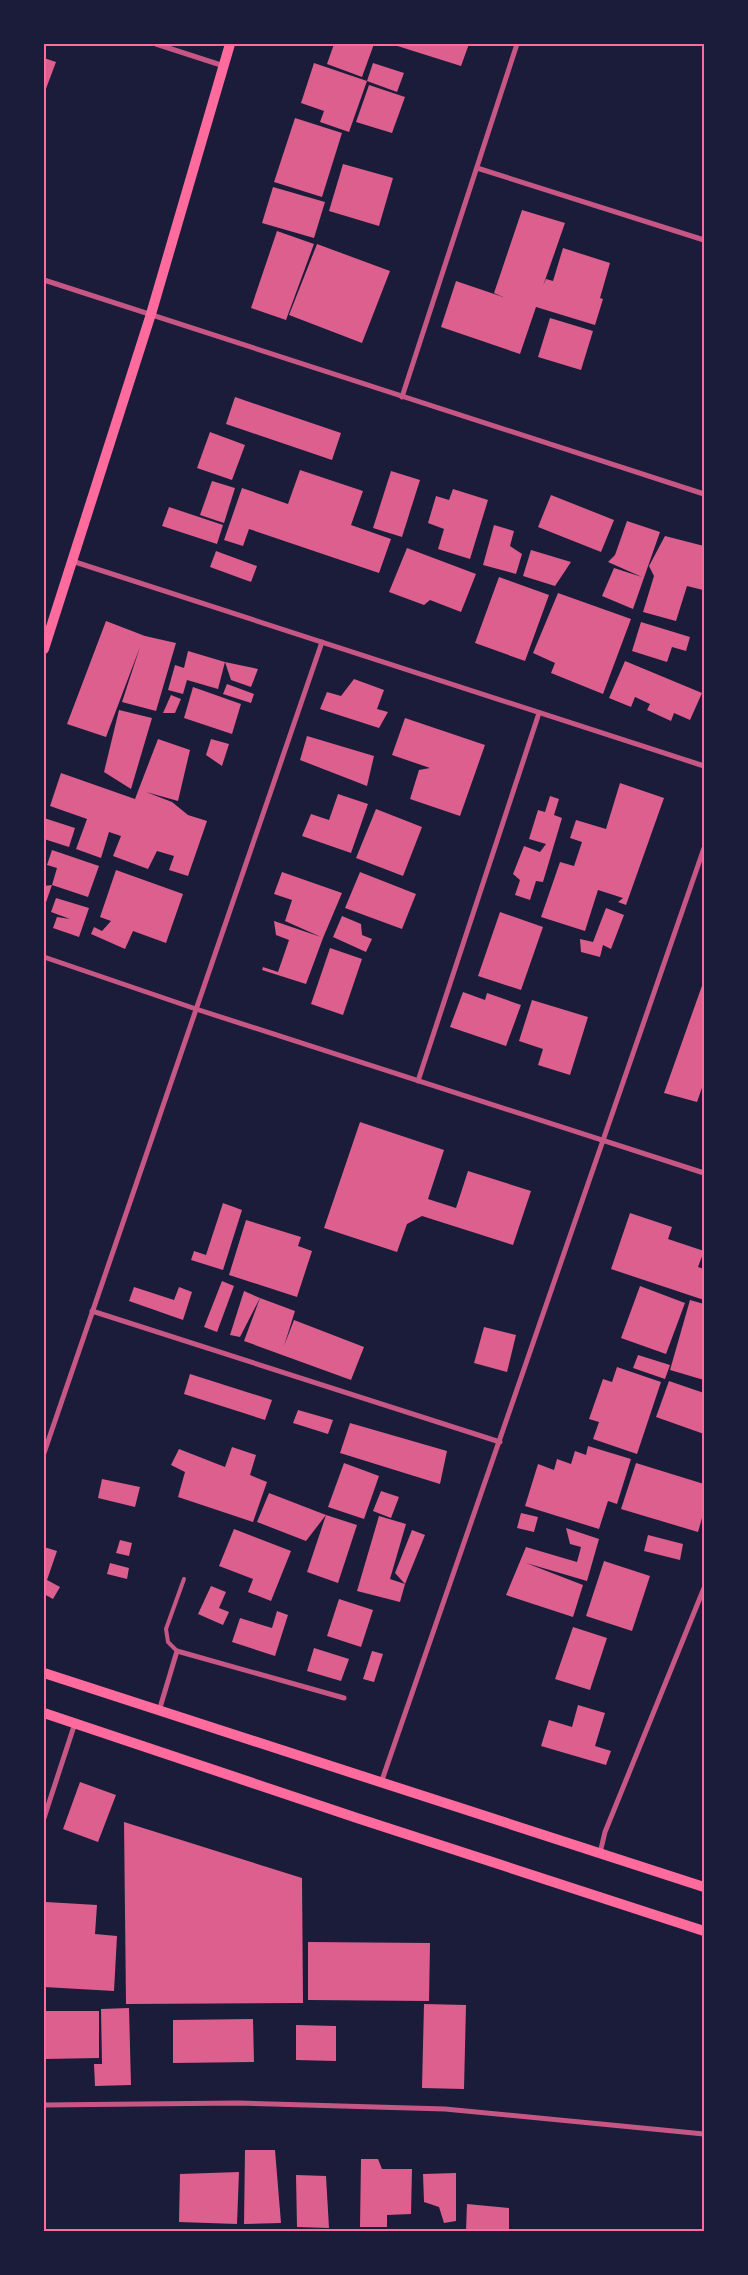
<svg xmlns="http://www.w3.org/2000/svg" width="748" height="2275" font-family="Karla,sans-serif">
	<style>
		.building { fill: #dd5f8e }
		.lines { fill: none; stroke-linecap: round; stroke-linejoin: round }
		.service { stroke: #c65784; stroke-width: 4 }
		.minor { stroke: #c65784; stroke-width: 5 }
		.secondary { stroke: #ff6b9d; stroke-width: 10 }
		.neatline { fill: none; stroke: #ff6b9d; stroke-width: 2 }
	</style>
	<rect width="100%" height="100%" fill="#1b1b3a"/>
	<!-- building -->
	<g class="building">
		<polygon points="334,44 374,44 362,77 327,64"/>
		<polygon points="391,44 469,44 461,66"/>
		<polygon points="44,58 56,62 44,94"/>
		<polygon points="314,63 367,81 349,132 320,122 324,111 301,103"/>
		<polygon points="373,63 404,73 397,92 367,81"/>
		<polygon points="369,85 405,97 392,133 356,122"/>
		<polygon points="295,118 342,133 322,197 274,182"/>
		<polygon points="343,164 393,178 379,226 329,211"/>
		<polygon points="273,187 325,202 314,238 262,223"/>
		<polygon points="522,210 565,223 543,286 546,279 553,281 563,248 610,263 600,298 603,299 595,325 536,307 520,354 441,327 456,281 503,297 494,293"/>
		<polygon points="277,231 314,244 286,320 251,308"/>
		<polygon points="317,244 390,271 362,343 289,315"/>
		<polygon points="550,318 593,331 581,370 538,357"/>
		<polygon points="235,397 341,433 332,460 226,424"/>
		<polygon points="210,432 245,445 232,480 197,468"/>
		<polygon points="300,470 363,491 351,525 391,539 379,573 249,529 243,546 224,540 242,488 288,504"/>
		<polygon points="391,471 420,480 402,537 373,528"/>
		<polygon points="212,481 235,488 224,523 200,515"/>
		<polygon points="453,489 488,500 470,559 438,549 444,529 428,523 436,496 449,500"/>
		<polygon points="551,495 614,520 601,552 538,527"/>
		<polygon points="169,507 223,525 217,544 162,526"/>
		<polygon points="627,521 660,532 633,609 602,596 614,568 642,577 608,562 615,555"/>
		<polygon points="494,525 514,531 510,546 522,554 516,574 483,565"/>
		<polygon points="665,536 704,546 703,590 687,586 676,621 643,612 654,576 649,566"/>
		<polygon points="407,548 476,574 461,612 430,600 424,605 389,592"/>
		<polygon points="531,550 571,562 555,586 523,576"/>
		<polygon points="216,551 257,566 251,582 210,567"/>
		<polygon points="499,577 549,595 525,661 475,643"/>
		<polygon points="558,593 631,619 603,694 551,673 555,663 533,653"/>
		<polygon points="106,621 145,636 176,643 156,711 122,702 140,647 106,737 67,724"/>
		<polygon points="641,622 690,637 686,651 672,647 667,662 632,651"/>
		<polygon points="188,651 225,662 218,689 187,680 183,694 168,690 175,665 184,668"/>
		<polygon points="625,661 702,693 690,720 674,713 671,721 647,710 650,704 635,697 631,707 609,698"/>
		<polygon points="225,662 258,669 251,687 231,680"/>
		<polygon points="354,679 384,690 377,709 388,712 379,728 320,709 327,692 341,696"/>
		<polygon points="227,684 254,694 251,703 223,694"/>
		<polygon points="193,687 241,704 232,734 184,718"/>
		<polygon points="171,695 181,699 175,713 163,713"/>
		<polygon points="119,710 152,718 131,789 104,772"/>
		<polygon points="405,718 485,745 460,816 410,799 419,770 430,768 392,755"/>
		<polygon points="307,736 374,756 367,786 300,760"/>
		<polygon points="158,739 190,750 178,801 146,792 172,802 188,815 207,821 188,876 169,870 174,856 157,851 148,869 113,856 121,836 109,832 101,858 76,849 87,819 50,806 61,773 135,799"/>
		<polygon points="211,739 229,744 222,766 206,755"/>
		<polygon points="620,783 664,798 626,905 618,902 623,898 598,890 585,931 541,917 560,862 574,866 582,842 570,838 576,820 606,829"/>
		<polygon points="338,794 368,804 351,853 302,836 311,814 329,820"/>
		<polygon points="550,796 559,799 554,815 562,818 543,882 536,881 530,900 515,895 520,880 513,874 524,846 540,852 546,844 529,839 538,810 545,812"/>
		<polygon points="376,809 422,827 403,876 356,858"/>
		<polygon points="44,818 75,828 69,847 44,839"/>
		<polygon points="52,850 99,866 88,897 52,885 57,868 47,865"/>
		<polygon points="116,870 183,894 166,943 133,931 125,949 91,934 94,927 102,931 111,921 100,917"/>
		<polygon points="282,872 342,893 323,938 306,984 262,970 263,967 278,972 289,940 276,935 274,921 321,937 285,921 292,900 274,894"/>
		<polygon points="360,872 416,894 402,929 345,908"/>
		<polygon points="52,885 44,908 44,886"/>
		<polygon points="56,898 89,908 79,937 53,928 57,917 70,919 51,912"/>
		<polygon points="606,908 624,915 611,949 603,945 600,957 581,952 580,939 593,942"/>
		<polygon points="500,912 543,927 521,990 478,976"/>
		<polygon points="342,916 361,924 362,935 372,939 366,952 333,937"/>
		<polygon points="330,948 362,959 343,1015 311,1004"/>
		<polygon points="704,980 704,1056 702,1063 704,1064 704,1082 697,1102 664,1093"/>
		<polygon points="463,992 485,1000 487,993 521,1005 506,1046 450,1027"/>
		<polygon points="532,1000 588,1017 570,1075 538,1065 543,1049 519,1041"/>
		<polygon points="360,1122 444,1150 428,1199 456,1208 468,1171 531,1191 513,1245 422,1216 407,1224 397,1252 324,1228"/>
		<polygon points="223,1203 242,1210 223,1270 191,1260 194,1251 206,1255"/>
		<polygon points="630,1213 672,1227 668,1239 704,1251 698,1267 704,1269 704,1300 611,1269"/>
		<polygon points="246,1220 301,1237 298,1246 312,1251 297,1297 229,1275"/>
		<polygon points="222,1281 234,1286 217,1332 204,1327"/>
		<polygon points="640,1286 685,1303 666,1354 621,1338"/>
		<polygon points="134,1287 174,1300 179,1287 192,1292 183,1320 129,1301"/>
		<polygon points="244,1291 260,1298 240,1337 230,1335"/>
		<polygon points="260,1298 295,1311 284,1346 294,1320 364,1347 351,1380 244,1341"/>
		<polygon points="690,1300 704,1304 704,1380 670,1370"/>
		<polygon points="484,1327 516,1335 507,1372 474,1363"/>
		<polygon points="638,1355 670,1365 665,1379 633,1368"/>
		<polygon points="617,1367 661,1382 637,1454 593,1439 599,1422 589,1419 603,1379 612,1382"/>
		<polygon points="190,1374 272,1400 265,1420 184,1394"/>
		<polygon points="669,1381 704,1393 704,1434 656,1417"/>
		<polygon points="298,1410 333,1420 328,1434 293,1423"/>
		<polygon points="350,1423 447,1451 440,1484 340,1453"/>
		<polygon points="588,1446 631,1459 617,1504 608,1501 599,1529 525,1506 538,1464 554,1470 557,1459 571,1464 575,1451 586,1455"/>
		<polygon points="232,1447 256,1455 250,1475 267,1482 253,1522 178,1497 185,1472 171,1465 179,1449 225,1467"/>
		<polygon points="344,1463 379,1476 364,1519 328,1507"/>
		<polygon points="636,1463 704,1484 704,1511 698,1532 621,1509"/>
		<polygon points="102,1479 140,1487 135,1507 98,1498"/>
		<polygon points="381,1491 399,1497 391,1518 373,1511"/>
		<polygon points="269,1493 326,1515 306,1541 257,1522"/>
		<polygon points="521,1513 538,1517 534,1532 517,1528"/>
		<polygon points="326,1515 357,1525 338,1583 307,1572"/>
		<polygon points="379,1516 406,1524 390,1579 405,1584 400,1602 357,1591"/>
		<polygon points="566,1528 599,1539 587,1581 526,1563 583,1585 573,1617 506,1595 526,1547 577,1562 581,1547 570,1544"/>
		<polygon points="234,1529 291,1551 271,1601 248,1592 253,1579 219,1566"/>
		<polygon points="412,1530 425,1535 405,1584 395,1573"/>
		<polygon points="648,1535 683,1544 680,1560 644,1551"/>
		<polygon points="120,1540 132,1543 129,1556 116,1553"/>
		<polygon points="44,1547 57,1551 47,1580 60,1587 53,1599 44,1594"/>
		<polygon points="604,1561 650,1576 632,1631 586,1616"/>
		<polygon points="110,1563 129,1568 127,1579 107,1574"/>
		<polygon points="211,1586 226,1592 219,1608 229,1612 223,1625 198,1614"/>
		<polygon points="339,1599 373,1610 361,1647 327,1636"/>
		<polygon points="277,1611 288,1615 275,1656 232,1642 240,1618 272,1628"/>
		<polygon points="573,1627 607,1638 590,1690 555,1679"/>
		<polygon points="314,1648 349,1659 341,1681 307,1671"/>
		<polygon points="372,1651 383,1654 374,1682 363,1679"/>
		<polygon points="578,1705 605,1713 595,1746 611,1751 606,1765 541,1746 549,1720 572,1727"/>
		<polygon points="80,1782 116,1795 98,1842 63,1829"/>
		<polygon points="124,1822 302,1878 303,2003 126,2004"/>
		<polygon points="46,1902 97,1905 95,1934 117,1936 114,1991 44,1987 44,1915"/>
		<polygon points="308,1942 430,1943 429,2001 308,2000"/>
		<polygon points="424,2004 466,2005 464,2089 422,2088"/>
		<polygon points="129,2008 131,2085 95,2086 94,2064 102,2064 101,2009"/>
		<polygon points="44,2011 99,2011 99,2058 44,2059"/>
		<polygon points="253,2019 254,2062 173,2063 173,2020"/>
		<polygon points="296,2025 336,2026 336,2061 296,2060"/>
		<polygon points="245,2150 275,2150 281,2223 244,2224"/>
		<polygon points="361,2159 378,2159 382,2169 412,2169 411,2214 387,2215 387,2227 360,2227"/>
		<polygon points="239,2172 237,2224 179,2222 180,2174"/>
		<polygon points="456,2173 456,2221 444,2223 439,2207 424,2202 423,2174"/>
		<polygon points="296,2175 326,2176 329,2228 297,2227"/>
		<polygon points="467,2204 509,2208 509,2231 466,2231"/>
	</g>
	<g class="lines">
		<!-- service -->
		<polyline class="service" points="177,1651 168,1642 166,1629 184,1579"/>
		<!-- minor -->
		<g class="minor">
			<polyline points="156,44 224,66"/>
			<polyline points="477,168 704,240"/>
			<polyline points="44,280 704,494"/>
			<polyline points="402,397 517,44"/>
			<polyline points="72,561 704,766"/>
			<polyline points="44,957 196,1009 704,1173"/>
			<polyline points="418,1081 539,713"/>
			<polyline points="92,1311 500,1442"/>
			<polyline points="44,1453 322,642"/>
			<polyline points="159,1711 177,1651 344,1698"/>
			<polyline points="381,1783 704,848"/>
			<polyline points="44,1818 75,1723"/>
			<polyline points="600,1853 605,1832 704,1588"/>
			<polyline points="44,2105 238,2103 445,2109 704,2134"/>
		</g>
		<!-- secondary -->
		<g class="secondary">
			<polyline points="44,649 151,314 230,44"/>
			<polyline points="44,1673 704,1887"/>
			<polyline points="44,1713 360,1819 704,1931"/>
		</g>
	</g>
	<!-- border -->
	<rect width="748" height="2275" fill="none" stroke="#1b1b3a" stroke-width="90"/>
	<rect x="45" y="45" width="658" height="2185" class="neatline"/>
</svg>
